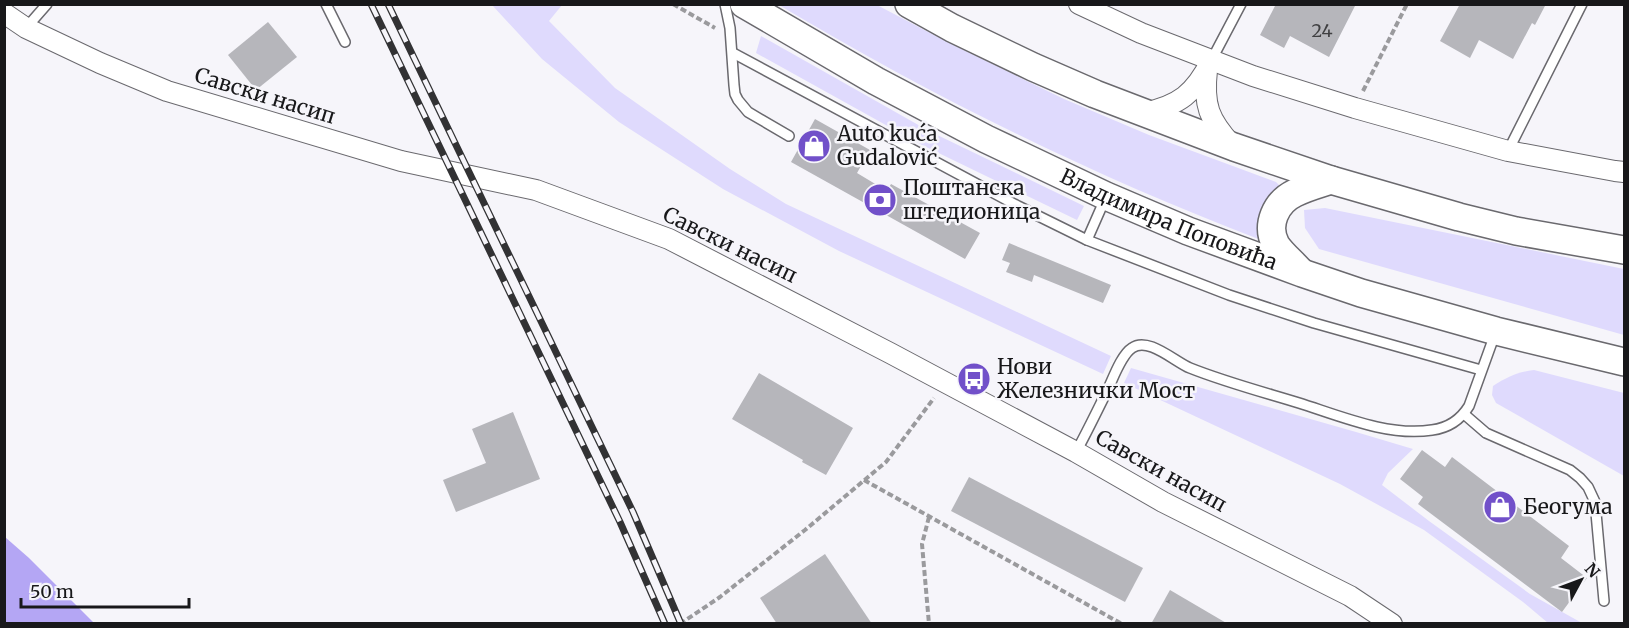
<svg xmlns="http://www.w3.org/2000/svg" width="1629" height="628" font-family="Merriweather,serif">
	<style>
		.green { fill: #dfdafd }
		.water { fill: #b4a6f4 }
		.building { fill: #b6b6bb }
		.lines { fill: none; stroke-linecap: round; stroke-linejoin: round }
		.lane-casing { stroke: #6a696e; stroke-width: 12 }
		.street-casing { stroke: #6a696e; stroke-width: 22 }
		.secondary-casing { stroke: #6a696e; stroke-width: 30 }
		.path { stroke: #9a9a9d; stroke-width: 4; stroke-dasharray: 6 3; stroke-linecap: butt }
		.lane { stroke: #fff; stroke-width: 9 }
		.street { stroke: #fff; stroke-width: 20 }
		.secondary { stroke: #fff; stroke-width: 27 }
		.rail-casing { stroke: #323234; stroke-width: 7 }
		.rail { stroke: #f6f5fa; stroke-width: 4.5; stroke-dasharray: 14; stroke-linecap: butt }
		.labels { text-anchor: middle; stroke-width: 5; stroke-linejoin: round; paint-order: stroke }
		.number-label { font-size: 18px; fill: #404042 }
		.street-label { font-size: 21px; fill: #18181a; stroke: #f6f5fa }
		.poi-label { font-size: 21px; fill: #18181a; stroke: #f6f5fa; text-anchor: start }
	</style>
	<rect width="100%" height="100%" fill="#f6f5fa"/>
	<!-- green -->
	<g class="green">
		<polygon points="492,5 562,5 549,21 615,88 730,169 786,204 1111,356 1103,374 839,251 723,189 619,122 542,59"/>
		<path d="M779 5H877L951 44 1064 99 1149 135 1276 182 1279 185C1260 203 1263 216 1261 240 1093 176 933 97 779 5Z"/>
		<polygon points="761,36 929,131 1084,206 1077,220 920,144 756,53"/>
		<polygon points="1325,208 1624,269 1624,335 1319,249 1305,228 1304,210"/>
		<polygon points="1131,368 1356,432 1413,449 1388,473 1382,485 1429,521 1530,594 1582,623 1548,623 1523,602 1424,530 1340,484 1124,383"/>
		<path d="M1534 370 1624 393V476L1496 403 1492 395 1493 386C1507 377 1518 372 1534 370Z"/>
	</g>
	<!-- water -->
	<polygon class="water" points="5,537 29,558 94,623 5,623"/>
	<!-- building -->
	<g class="building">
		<polygon points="1276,4 1356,4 1329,57 1290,36 1284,48 1260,35"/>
		<polygon points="1460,4 1546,4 1535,25 1532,23 1513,59 1479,40 1470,58 1440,41"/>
		<polygon points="268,22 297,57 256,90 228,55"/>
		<polygon points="815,119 870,150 857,173 887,191 891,184 980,233 965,259 791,162"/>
		<polygon points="1009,243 1111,285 1103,303 1034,275 1032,282 1006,272 1010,263 1002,260"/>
		<polygon points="759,373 853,428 826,475 802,462 803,460 732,419"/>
		<polygon points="513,412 540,479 456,512 443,480 486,463 472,429"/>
		<polygon points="1422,450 1445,467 1452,457 1569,546 1561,558 1587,578 1562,612 1418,504 1423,497 1400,479"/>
		<polygon points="969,477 1143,568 1125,602 951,511"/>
		<polygon points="825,554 872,624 777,624 760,598"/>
		<polygon points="1170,590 1228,624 1151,624"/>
	</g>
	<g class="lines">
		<defs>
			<g id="lane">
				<polyline points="326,4 345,42"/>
				<polyline points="725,4 730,28 734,85 735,94 738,100 748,112 789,136"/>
				<polyline points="26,28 47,4"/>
				<polyline points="733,53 1018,206 1087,240"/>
				<polyline points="1211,61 1241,4"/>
				<polyline points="1508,151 1582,4"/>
				<polyline points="1105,199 1087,240 1229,295 1314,323 1481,370"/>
				<polyline points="1464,414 1486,433 1570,470 1580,478 1588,487 1595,502 1604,601"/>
				<path d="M1076 452C1087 432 1097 411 1107 391 1113 379 1121 355 1132 348 1148 336 1175 362 1190 368 1225 382 1263 392 1299 403 1340 416 1389 437 1432 430 1448 428 1461 419 1469 406L1495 334"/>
			</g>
			<g id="street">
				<polyline points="1079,4 1141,33 1253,76 1355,108 1508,151 1615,171 1624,172"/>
				<polyline points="4,13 26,28 100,63 167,91 401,161 536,190 669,239 890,353 1076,452 1163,502 1350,596 1392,624"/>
				<path d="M1207 70C1203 105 1209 120 1232 145"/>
				<path d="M1143 113C1179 106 1195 93 1211 61"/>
			</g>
			<g id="secondary">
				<path id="s1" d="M744 4 876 81 986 139 1106 196 1188 231 1302 273 1361 293 1496 331 1624 362"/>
				<polyline points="909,4 952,28 1033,67 1095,94 1234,147 1331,180 1459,217 1516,231 1624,250"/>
				<path d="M1299 270C1292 262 1282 254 1276 245 1265 225 1276 202 1295 193 1307 187 1319 184 1331 180"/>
			</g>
		</defs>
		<!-- lane casing -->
		<use href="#lane" class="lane-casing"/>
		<!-- street casing -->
		<use href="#street" class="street-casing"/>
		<!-- secondary casing -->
		<use href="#secondary" class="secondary-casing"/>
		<!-- path -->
		<g class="path">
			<polyline points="673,4 715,28"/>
			<polyline points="1363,91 1407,4"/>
			<polyline points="864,480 1122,624"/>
			<polyline points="929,517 922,544 929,624"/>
			<polyline points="680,624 720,597 805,530 886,462 934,398"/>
		</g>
		<!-- lane -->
		<use href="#lane" class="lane"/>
		<!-- street -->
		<use href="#street" class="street"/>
		<!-- secondary -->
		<use href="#secondary" class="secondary"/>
		<defs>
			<g id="rail">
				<polyline points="371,4 620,522 665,624"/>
				<polyline points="388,4 633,512 681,624"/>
			</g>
		</defs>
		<!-- rail casing -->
		<use href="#rail" class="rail-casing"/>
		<!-- rail -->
		<use href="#rail" class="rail"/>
	</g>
	<!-- icons -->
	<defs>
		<symbol id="shop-disc" viewBox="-11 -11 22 22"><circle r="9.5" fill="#7150c9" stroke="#f6f5fa"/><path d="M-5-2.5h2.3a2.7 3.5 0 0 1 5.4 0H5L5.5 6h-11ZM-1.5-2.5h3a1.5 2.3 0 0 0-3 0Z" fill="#fff"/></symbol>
		<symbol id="bank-disc" viewBox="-11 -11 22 22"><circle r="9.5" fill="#7150c9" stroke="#f6f5fa"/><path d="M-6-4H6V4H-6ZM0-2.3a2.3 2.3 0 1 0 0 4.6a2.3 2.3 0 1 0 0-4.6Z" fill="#fff"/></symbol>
		<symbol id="bus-disc" viewBox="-11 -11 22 22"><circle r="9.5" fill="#7150c9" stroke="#f6f5fa"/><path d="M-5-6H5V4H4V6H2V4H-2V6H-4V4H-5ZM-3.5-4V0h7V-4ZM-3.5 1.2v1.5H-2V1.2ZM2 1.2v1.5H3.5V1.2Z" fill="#fff"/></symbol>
	</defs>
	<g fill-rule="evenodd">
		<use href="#shop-disc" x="795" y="127" width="38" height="38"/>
		<use href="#bank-disc" x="861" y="181" width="38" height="38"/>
		<use href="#bus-disc" x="955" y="360" width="38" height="38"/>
		<use href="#shop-disc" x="1481" y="488" width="38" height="38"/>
	</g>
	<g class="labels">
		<!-- number labels -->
		<g class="number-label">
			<text x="1322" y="37">24</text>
		</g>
		<!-- street labels -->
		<g class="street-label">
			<text transform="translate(265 96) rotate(17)" y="7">Савски насип</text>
			<text dy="7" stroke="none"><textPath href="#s1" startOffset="477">Владимира Поповића</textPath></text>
			<text transform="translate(730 245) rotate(26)" y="7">Савски насип</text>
			<text transform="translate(1161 471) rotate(29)" y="7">Савски насип</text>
		</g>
		<!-- poi labels -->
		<g class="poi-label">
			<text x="837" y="141">Auto kuća<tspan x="837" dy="24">Gudalović</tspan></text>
			<text x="903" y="195">Поштанска<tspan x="903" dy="24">штедионица</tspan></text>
			<text x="997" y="374">Нови<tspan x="997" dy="24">Железнички Мост</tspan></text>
			<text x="1523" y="514">Беогума</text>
		</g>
	</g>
	<!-- border -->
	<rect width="1629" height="628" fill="none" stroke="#18181a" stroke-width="12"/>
	<!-- north arrow -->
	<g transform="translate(1581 580) rotate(49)" stroke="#f6f5fa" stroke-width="4.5" paint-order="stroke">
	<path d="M0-4.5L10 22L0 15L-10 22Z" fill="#18181a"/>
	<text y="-9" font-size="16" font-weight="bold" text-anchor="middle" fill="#18181a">N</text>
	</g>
	<!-- scale -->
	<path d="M21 598v9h168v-9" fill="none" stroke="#18181a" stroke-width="3"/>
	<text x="30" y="598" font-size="18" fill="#18181a" stroke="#f6f5fa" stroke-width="4.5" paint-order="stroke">50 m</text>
</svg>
